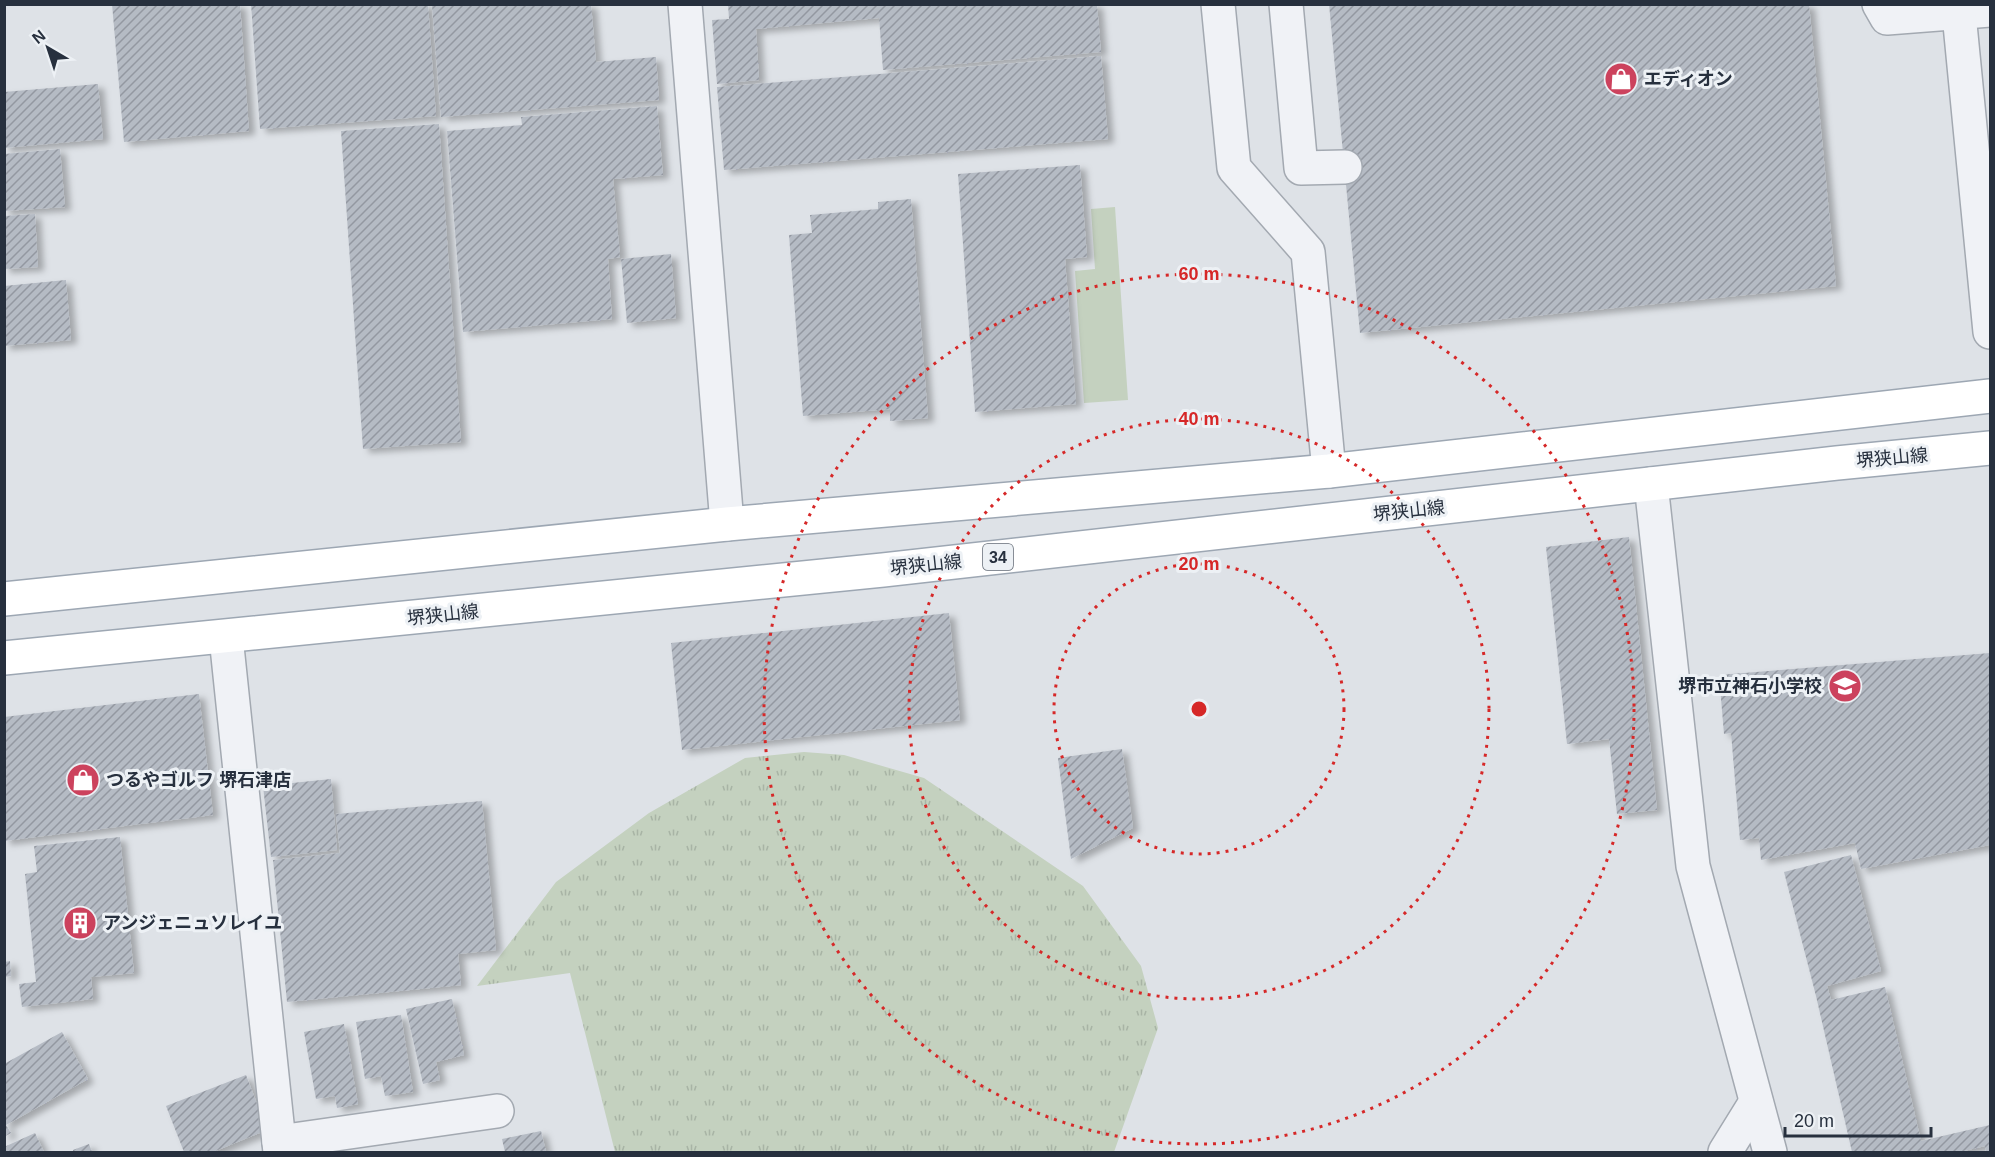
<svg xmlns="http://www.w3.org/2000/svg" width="1995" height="1157" font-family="Arial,'Noto Sans JP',sans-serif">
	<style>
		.grass { fill: url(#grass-tufts) }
		.park { fill: #c4d1bf }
		.building { fill: url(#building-hatch); filter: url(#shadow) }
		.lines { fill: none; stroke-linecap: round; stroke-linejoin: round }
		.minor-casing { stroke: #a3a9b1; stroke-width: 36 }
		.major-casing { stroke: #9da7b3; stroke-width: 36 }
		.minor { stroke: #f0f2f6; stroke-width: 33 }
		.major { stroke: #fff; stroke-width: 33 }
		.ring { fill: none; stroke: #d62828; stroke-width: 3; stroke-dasharray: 3 6 }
		.labels { text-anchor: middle; stroke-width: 6; stroke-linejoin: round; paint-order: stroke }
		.shield { fill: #edf1f5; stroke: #626a75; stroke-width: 1.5 }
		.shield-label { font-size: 16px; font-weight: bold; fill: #27303e }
		.poi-label { font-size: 18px; font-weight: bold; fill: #27303e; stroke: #edf1f5; text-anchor: start }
		.street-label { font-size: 18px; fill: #27303e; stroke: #edf1f5 }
		.centre { fill: #d62828; stroke: #edf1f5; stroke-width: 3 }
		.ring-label { font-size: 18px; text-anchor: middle; font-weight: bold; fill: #d62828; stroke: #edf1f5; stroke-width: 6; stroke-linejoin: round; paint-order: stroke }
	</style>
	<defs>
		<pattern id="grass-tufts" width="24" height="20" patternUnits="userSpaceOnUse" patternTransform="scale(1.5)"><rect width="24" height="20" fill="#c4d1bf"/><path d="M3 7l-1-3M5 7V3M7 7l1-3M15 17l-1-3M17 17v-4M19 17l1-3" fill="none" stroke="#a8b4a5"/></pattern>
		<pattern id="building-hatch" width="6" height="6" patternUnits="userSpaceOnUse" patternTransform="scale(1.5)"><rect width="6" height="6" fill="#b5bbc4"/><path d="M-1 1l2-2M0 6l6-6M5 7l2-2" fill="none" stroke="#9398a1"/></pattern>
		<filter id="shadow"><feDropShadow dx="6" dy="4" stdDeviation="3" flood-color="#0004"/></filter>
	</defs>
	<rect width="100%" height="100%" fill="#dee2e7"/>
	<!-- grass -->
	<polygon class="grass" points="804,752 844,755 924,778 1083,886 1141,966 1158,1028 1114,1152 615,1152 570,973 477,986 556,882 649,813 745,758"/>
	<!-- park -->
	<polygon class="park" points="1115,207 1128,400 1084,403 1075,271 1095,269 1091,209"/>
	<!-- building -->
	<g class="building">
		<polygon points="112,4 240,4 249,131 124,142"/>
		<polygon points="251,4 428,4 436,116 260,129"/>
		<polygon points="451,4 591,4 596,62 656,57 659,100 441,117 432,6"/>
		<polygon points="728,4 1097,4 1101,52 883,70 879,18 756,29 759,80 717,84 712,20 729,19"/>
		<polygon points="1329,4 1809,4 1836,286 1360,333"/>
		<polygon points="1101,56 1108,139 724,170 717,87"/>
		<polygon points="98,84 103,139 4,148 4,92"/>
		<polygon points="657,106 663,175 613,179 620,257 608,259 612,319 463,332 447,131 522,125 521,117"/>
		<polygon points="439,124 461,442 363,449 341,131"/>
		<polygon points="60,149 65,207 4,211 4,154"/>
		<polygon points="1080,165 1087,257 1065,259 1076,404 975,412 958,174"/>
		<polygon points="911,199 928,418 890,421 890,409 803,416 789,235 812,233 810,215 878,209 878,202"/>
		<polygon points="35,214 38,267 4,269 4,216"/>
		<polygon points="671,254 676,318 627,323 621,259"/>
		<polygon points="66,280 71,340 4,346 4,286"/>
		<polygon points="1629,537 1657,810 1617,814 1609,739 1567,744 1546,547"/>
		<polygon points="949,613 960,720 682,750 671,643"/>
		<polygon points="1990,653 1990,845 1861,869 1855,843 1761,860 1759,838 1740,840 1731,733 1724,734 1719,675"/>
		<polygon points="199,694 213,815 4,841 4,717"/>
		<polygon points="1122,749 1133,828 1071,859 1058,758"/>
		<polygon points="331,779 337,850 271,857 263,786"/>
		<polygon points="482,801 496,950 458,954 461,985 287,1002 273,860 340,853 336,814"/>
		<polygon points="120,837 134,973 91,977 93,999 22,1007 19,984 36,982 25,874 37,872 34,846"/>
		<polygon points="1851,855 1881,971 1827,986 1831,1000 1885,987 1921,1141 1990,1125 1990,1152 1986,1152 1985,1146 1959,1152 1852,1152 1816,996 1784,872"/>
		<polygon points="10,961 11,976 4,977 4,962"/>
		<polygon points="452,999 464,1055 436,1062 440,1080 423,1084 406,1009"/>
		<polygon points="401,1015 413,1092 385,1096 381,1076 365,1079 356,1022"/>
		<polygon points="344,1024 358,1104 337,1108 335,1096 316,1099 304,1032"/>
		<polygon points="62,1032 88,1079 6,1125 11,1133 4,1137 4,1064"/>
		<polygon points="246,1075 267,1130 213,1152 184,1152 166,1106"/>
		<polygon points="541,1131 546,1152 505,1152 502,1139"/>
		<polygon points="35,1133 44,1152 6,1152 4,1147"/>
		<polygon points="89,1144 92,1152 73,1152 73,1150"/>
	</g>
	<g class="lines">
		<defs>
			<g id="minor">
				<polyline points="685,4 727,524"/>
				<polyline points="1218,4 1234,168 1308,252 1329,471"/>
				<polyline points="1286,4 1301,168 1345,167"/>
				<polyline points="1879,4 1887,18 1990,10"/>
				<polyline points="1959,14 1990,332"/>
				<polyline points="1651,484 1693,866 1770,1152"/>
				<polyline points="226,637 280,1152"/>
				<polyline points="279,1142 497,1111"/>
				<polyline points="1725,1152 1756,1102"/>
			</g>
			<g id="major">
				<polyline points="4,599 727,524 1329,471 1990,396"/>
				<polyline points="4,658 883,570 1837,463 1990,448"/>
			</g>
		</defs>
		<!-- minor casing -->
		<use href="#minor" class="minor-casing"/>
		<!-- major casing -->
		<use href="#major" class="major-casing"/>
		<!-- minor -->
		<use href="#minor" class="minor"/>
		<!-- major -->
		<use href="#major" class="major"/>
	</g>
	<!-- distance rings -->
	<g class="ring">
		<circle cx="1199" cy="709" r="145"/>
		<circle cx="1199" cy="709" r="290"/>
		<circle cx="1199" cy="709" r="435"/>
	</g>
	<!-- icons -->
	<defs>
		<symbol id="shop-disc" viewBox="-11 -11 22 22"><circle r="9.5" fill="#cc425d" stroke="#edf1f5"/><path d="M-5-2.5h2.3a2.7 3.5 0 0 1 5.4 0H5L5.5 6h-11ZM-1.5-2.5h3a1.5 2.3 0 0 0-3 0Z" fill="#fff"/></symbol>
		<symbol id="school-disc" viewBox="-11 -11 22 22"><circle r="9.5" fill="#cc425d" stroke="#edf1f5"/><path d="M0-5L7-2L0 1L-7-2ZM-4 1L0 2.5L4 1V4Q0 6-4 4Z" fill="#fff"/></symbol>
		<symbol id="building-disc" viewBox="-11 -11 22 22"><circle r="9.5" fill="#cc425d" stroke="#edf1f5"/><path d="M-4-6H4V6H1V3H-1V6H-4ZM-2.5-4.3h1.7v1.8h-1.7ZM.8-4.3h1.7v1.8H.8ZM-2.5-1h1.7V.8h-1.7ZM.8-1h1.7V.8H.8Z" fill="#fff"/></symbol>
	</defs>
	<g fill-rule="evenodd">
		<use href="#shop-disc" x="1602" y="60" width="38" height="38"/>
		<use href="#school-disc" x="1826" y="667" width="38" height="38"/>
		<use href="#shop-disc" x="64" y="761" width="38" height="38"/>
		<use href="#building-disc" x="61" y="904" width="38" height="38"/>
	</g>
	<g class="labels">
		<!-- shield labels -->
		<rect class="shield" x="983" y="544" width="30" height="26" rx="4.5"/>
		<g class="shield-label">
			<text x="998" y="563">34</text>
		</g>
		<!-- poi labels -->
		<g class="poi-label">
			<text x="1644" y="85">エディオン</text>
			<text x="1822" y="692" text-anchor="end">堺市立神石小学校</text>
			<text x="106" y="786">つるやゴルフ 堺石津店</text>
			<text x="103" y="929">アンジェニュソレイユ</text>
		</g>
		<!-- street labels -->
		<g class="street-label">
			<text transform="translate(1892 458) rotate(-5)" y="6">堺狭山線</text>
			<text transform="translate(1409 511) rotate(-6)" y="6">堺狭山線</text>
			<text transform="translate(926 565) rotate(-6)" y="6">堺狭山線</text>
			<text transform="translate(443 615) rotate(-6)" y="6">堺狭山線</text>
		</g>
	</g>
	<circle cx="1199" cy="709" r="9" class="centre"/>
	<g class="ring-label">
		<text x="1199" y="280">60 m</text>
		<text x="1199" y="425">40 m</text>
		<text x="1199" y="570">20 m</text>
	</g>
	<!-- border -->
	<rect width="1995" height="1157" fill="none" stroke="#27303e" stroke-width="12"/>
	<!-- north arrow -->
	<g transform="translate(48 48) rotate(321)" stroke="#edf1f5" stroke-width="4.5" paint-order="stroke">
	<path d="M0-4.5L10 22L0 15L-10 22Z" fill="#27303e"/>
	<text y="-9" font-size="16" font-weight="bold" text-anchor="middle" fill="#27303e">N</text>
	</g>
	<!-- scale -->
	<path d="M1785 1127v9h146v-9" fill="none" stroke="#27303e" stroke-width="3"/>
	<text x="1794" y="1127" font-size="18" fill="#27303e" stroke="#edf1f5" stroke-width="4.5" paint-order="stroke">20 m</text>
</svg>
